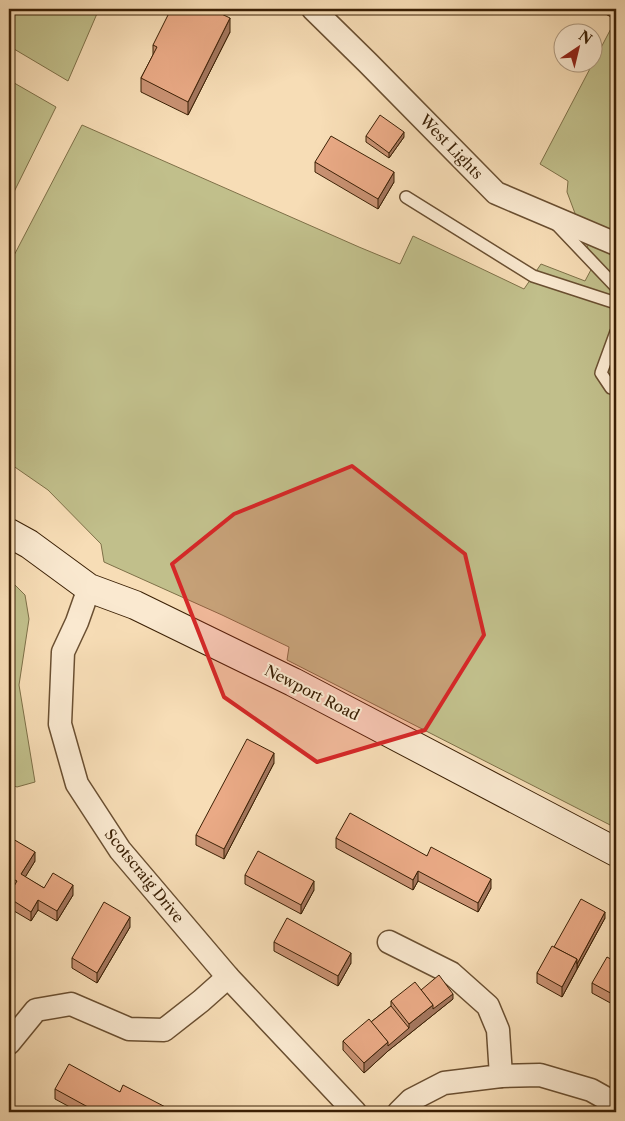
<svg xmlns="http://www.w3.org/2000/svg" width="625" height="1121" font-family="'Libre Caslon Text',serif">
	<style>
		.green { fill: #c1bf8b; stroke: #7e7048 }
		.lines { fill: none; stroke-linecap: round; stroke-linejoin: round }
		.service-casing { stroke: #6a4f31; stroke-width: 14 }
		.minor-casing { stroke: #6a4f31; stroke-width: 25 }
		.secondary-casing { stroke: #3b2005; stroke-width: 30 }
		.service { stroke: #fae9d0; stroke-width: 11 }
		.minor { stroke: #fae9d0; stroke-width: 22 }
		.secondary { stroke: #fae9d0; stroke-width: 28 }
		.wall { fill: #c99273; stroke: #3b2005 }
		.shaded-wall { fill: #a4775e; stroke: #3b2005 }
		.building { fill: #eaaa86; stroke: #3b2005 }
		.marked { fill: #d62828; fill-opacity: 0.2; stroke: #d62828; stroke-width: 4; stroke-linejoin: round }
		.labels { text-anchor: middle; stroke-width: 4; stroke-linejoin: round; paint-order: stroke }
		.street-label { font-size: 15px; fill: #3b2005; stroke: #fae9d0 }
	</style>
	<rect width="100%" height="100%" fill="#f7ddb6"/>
	<filter id="stains"><feTurbulence type="fractalNoise" baseFrequency=".004" numOctaves="4"/><feColorMatrix values="0 0 0 0 .2 0 0 0 0 .09 0 0 0 0 .02 0 0 0 .5 -.17"/></filter>
	<radialGradient id="worn" r=".72"><stop offset=".6" stop-color="#630" stop-opacity="0"/><stop offset="1" stop-color="#630" stop-opacity=".3"/></radialGradient>
	<!-- green -->
	<g class="green">
		<polygon points="9,9 99,9 68,81 9,46"/>
		<polygon points="616,19 616,828 287,660 289,647 222,615 104,562 101,544 48,490 9,463 9,265 82,125 359,247 400,264 413,236 524,289 541,264 585,281 594,264 567,192 568,181 540,164"/>
		<polygon points="9,80 56,107 9,202"/>
		<polygon points="9,579 25,595 29,619 19,685 35,782 17,787 9,784"/>
	</g>
	<g class="lines">
		<defs>
			<g id="service">
				<polyline points="406,197 533,276 616,303"/>
				<polyline points="557,225 616,287"/>
				<polyline points="616,332 601,373 611,388 616,389"/>
			</g>
			<g id="minor">
				<polyline points="313,9 368,63 496,193 616,244"/>
				<polyline points="89,588 77,622 63,652 60,724 77,784 120,850 228,977 355,1112"/>
				<polyline points="389,942 451,973 488,1006 498,1030 501,1076 444,1083 411,1100 399,1112"/>
				<polyline points="9,1043 36,1010 71,1004 129,1029 164,1030 201,1001 228,977"/>
				<polyline points="501,1076 540,1075 591,1090 616,1104"/>
			</g>
			<polyline id="secondary" points="9,533 29,544 89,588 135,605 293,682 616,852"/>
		</defs>
		<!-- service casing -->
		<use href="#service" class="service-casing"/>
		<!-- minor casing -->
		<use href="#minor" class="minor-casing"/>
		<!-- secondary casing -->
		<use href="#secondary" class="secondary-casing"/>
		<!-- service -->
		<use href="#service" class="service"/>
		<!-- minor -->
		<use href="#minor" class="minor"/>
		<!-- secondary -->
		<use href="#secondary" class="secondary"/>
	</g>
	<!-- wall -->
	<g class="wall">
		<polygon points="596,9 616,9 613,18"/>
		<polygon points="230,32 188,115 141,92 141,78 153,55 153,45"/>
		<polygon points="366,136 404,137 389,158 366,142"/>
		<polygon points="315,162 394,182 378,209 315,172"/>
		<polygon points="274,763 224,859 196,845 196,835"/>
		<polygon points="336,838 427,856 491,888 478,912 418,881 413,890 336,848"/>
		<polygon points="9,846 35,861 25,877 44,888 73,895 57,921 38,910 31,921 9,908 9,895 13,889 9,886"/>
		<polygon points="245,875 314,890 301,914 245,884"/>
		<polygon points="605,918 562,997 537,983 537,973 554,947"/>
		<polygon points="130,927 97,983 72,968 72,958"/>
		<polygon points="274,942 351,963 338,986 274,951"/>
		<polygon points="616,962 616,1006 592,993 592,983"/>
		<polygon points="421,990 453,999 388,1051 364,1073 343,1050 343,1041 371,1022 391,1006 391,1001"/>
		<polygon points="55,1089 120,1092 175,1112 79,1112 55,1099"/>
	</g>
	<!-- shaded-wall -->
	<g class="shaded-wall">
		<polygon points="613,9 616,9 616,11 613,18"/>
		<polygon points="230,18 230,32 188,115 188,102"/>
		<polygon points="404,132 404,137 389,158 389,153"/>
		<polygon points="394,172 394,182 378,209 378,199"/>
		<polygon points="274,753 274,763 224,859 224,849"/>
		<polygon points="35,852 35,861 21,884 21,874"/>
		<polygon points="418,871 418,881 413,890 413,880"/>
		<polygon points="491,879 491,888 478,912 478,903"/>
		<polygon points="314,881 314,890 301,914 301,905"/>
		<polygon points="73,885 73,895 57,921 57,911"/>
		<polygon points="38,900 38,910 31,921 31,912"/>
		<polygon points="605,912 605,918 577,969 577,964"/>
		<polygon points="130,917 130,927 97,983 97,973"/>
		<polygon points="351,953 351,963 338,986 338,976"/>
		<polygon points="577,959 577,969 562,997 562,987"/>
		<polygon points="453,994 453,999 388,1051 364,1073 364,1063 388,1042 409,1028 409,1024 433,1005"/>
	</g>
	<!-- building -->
	<g class="building">
		<polygon points="171,9 211,9 230,18 188,102 141,78 157,47 153,45"/>
		<polygon points="380,115 404,132 389,153 366,136"/>
		<polygon points="331,136 394,172 378,199 315,162"/>
		<polygon points="247,739 274,753 224,849 196,835"/>
		<polygon points="350,813 427,856 431,847 491,879 478,903 418,871 413,880 336,838"/>
		<polygon points="13,839 35,852 21,874 44,888 53,873 73,885 57,911 38,900 31,912 9,898 9,895 17,881 9,877 9,846"/>
		<polygon points="258,851 314,881 301,905 245,875"/>
		<polygon points="581,899 605,912 577,964 577,959 554,947"/>
		<polygon points="104,902 130,917 97,973 72,958"/>
		<polygon points="287,918 351,953 338,976 274,942"/>
		<polygon points="552,946 577,959 562,987 537,973"/>
		<polygon points="607,957 616,962 616,996 592,983"/>
		<polygon points="439,975 453,994 433,1009 433,1005 421,990"/>
		<polygon points="415,982 433,1005 409,1024 391,1001"/>
		<polygon points="391,1006 409,1028 388,1046 388,1042 371,1022"/>
		<polygon points="369,1019 388,1042 364,1063 343,1041"/>
		<polygon points="69,1064 120,1092 123,1085 175,1112 119,1112 111,1108 109,1112 97,1112 55,1089"/>
	</g>
	<!-- marked area -->
	<path class="marked" d="M352 466 465 554 484 635 425 730 317 762 224 697 172 564 234 514Z"/>
	<g class="labels">
		<!-- street labels -->
		<g class="street-label">
			<text transform="translate(451 147) rotate(46)" y="5">West Lights</text>
			<text transform="translate(312 693) rotate(27)" y="5">Newport Road</text>
			<text transform="translate(144 876) rotate(51)" y="5">Scotscraig Drive</text>
		</g>
	</g>
	<!-- margin -->
	<rect width="625" height="1121" fill="none" stroke="#f7ddb6" stroke-width="30"/>
	<rect x="10" y="10" width="605" height="1101" fill="none" stroke="#3b2005" stroke-width="2.5"/>
	<rect x="15" y="15" width="595" height="1091" fill="none" stroke="#3b2005"/>
	<!-- north arrow -->
	<g transform="translate(578 48) rotate(35)"><circle r="24" fill="#fae9d0" stroke="#ae997f"/>
	<path d="M0-4L9 19L0 12L-9 19Z" fill="#8f2418"/>
	<text y="-8" font-size="14" font-weight="bold" text-anchor="middle" fill="#3b2005">N</text>
	</g>
	<rect width="100%" height="100%" filter="url(#stains)"/>
	<rect width="100%" height="100%" fill="url(#worn)"/>
</svg>
